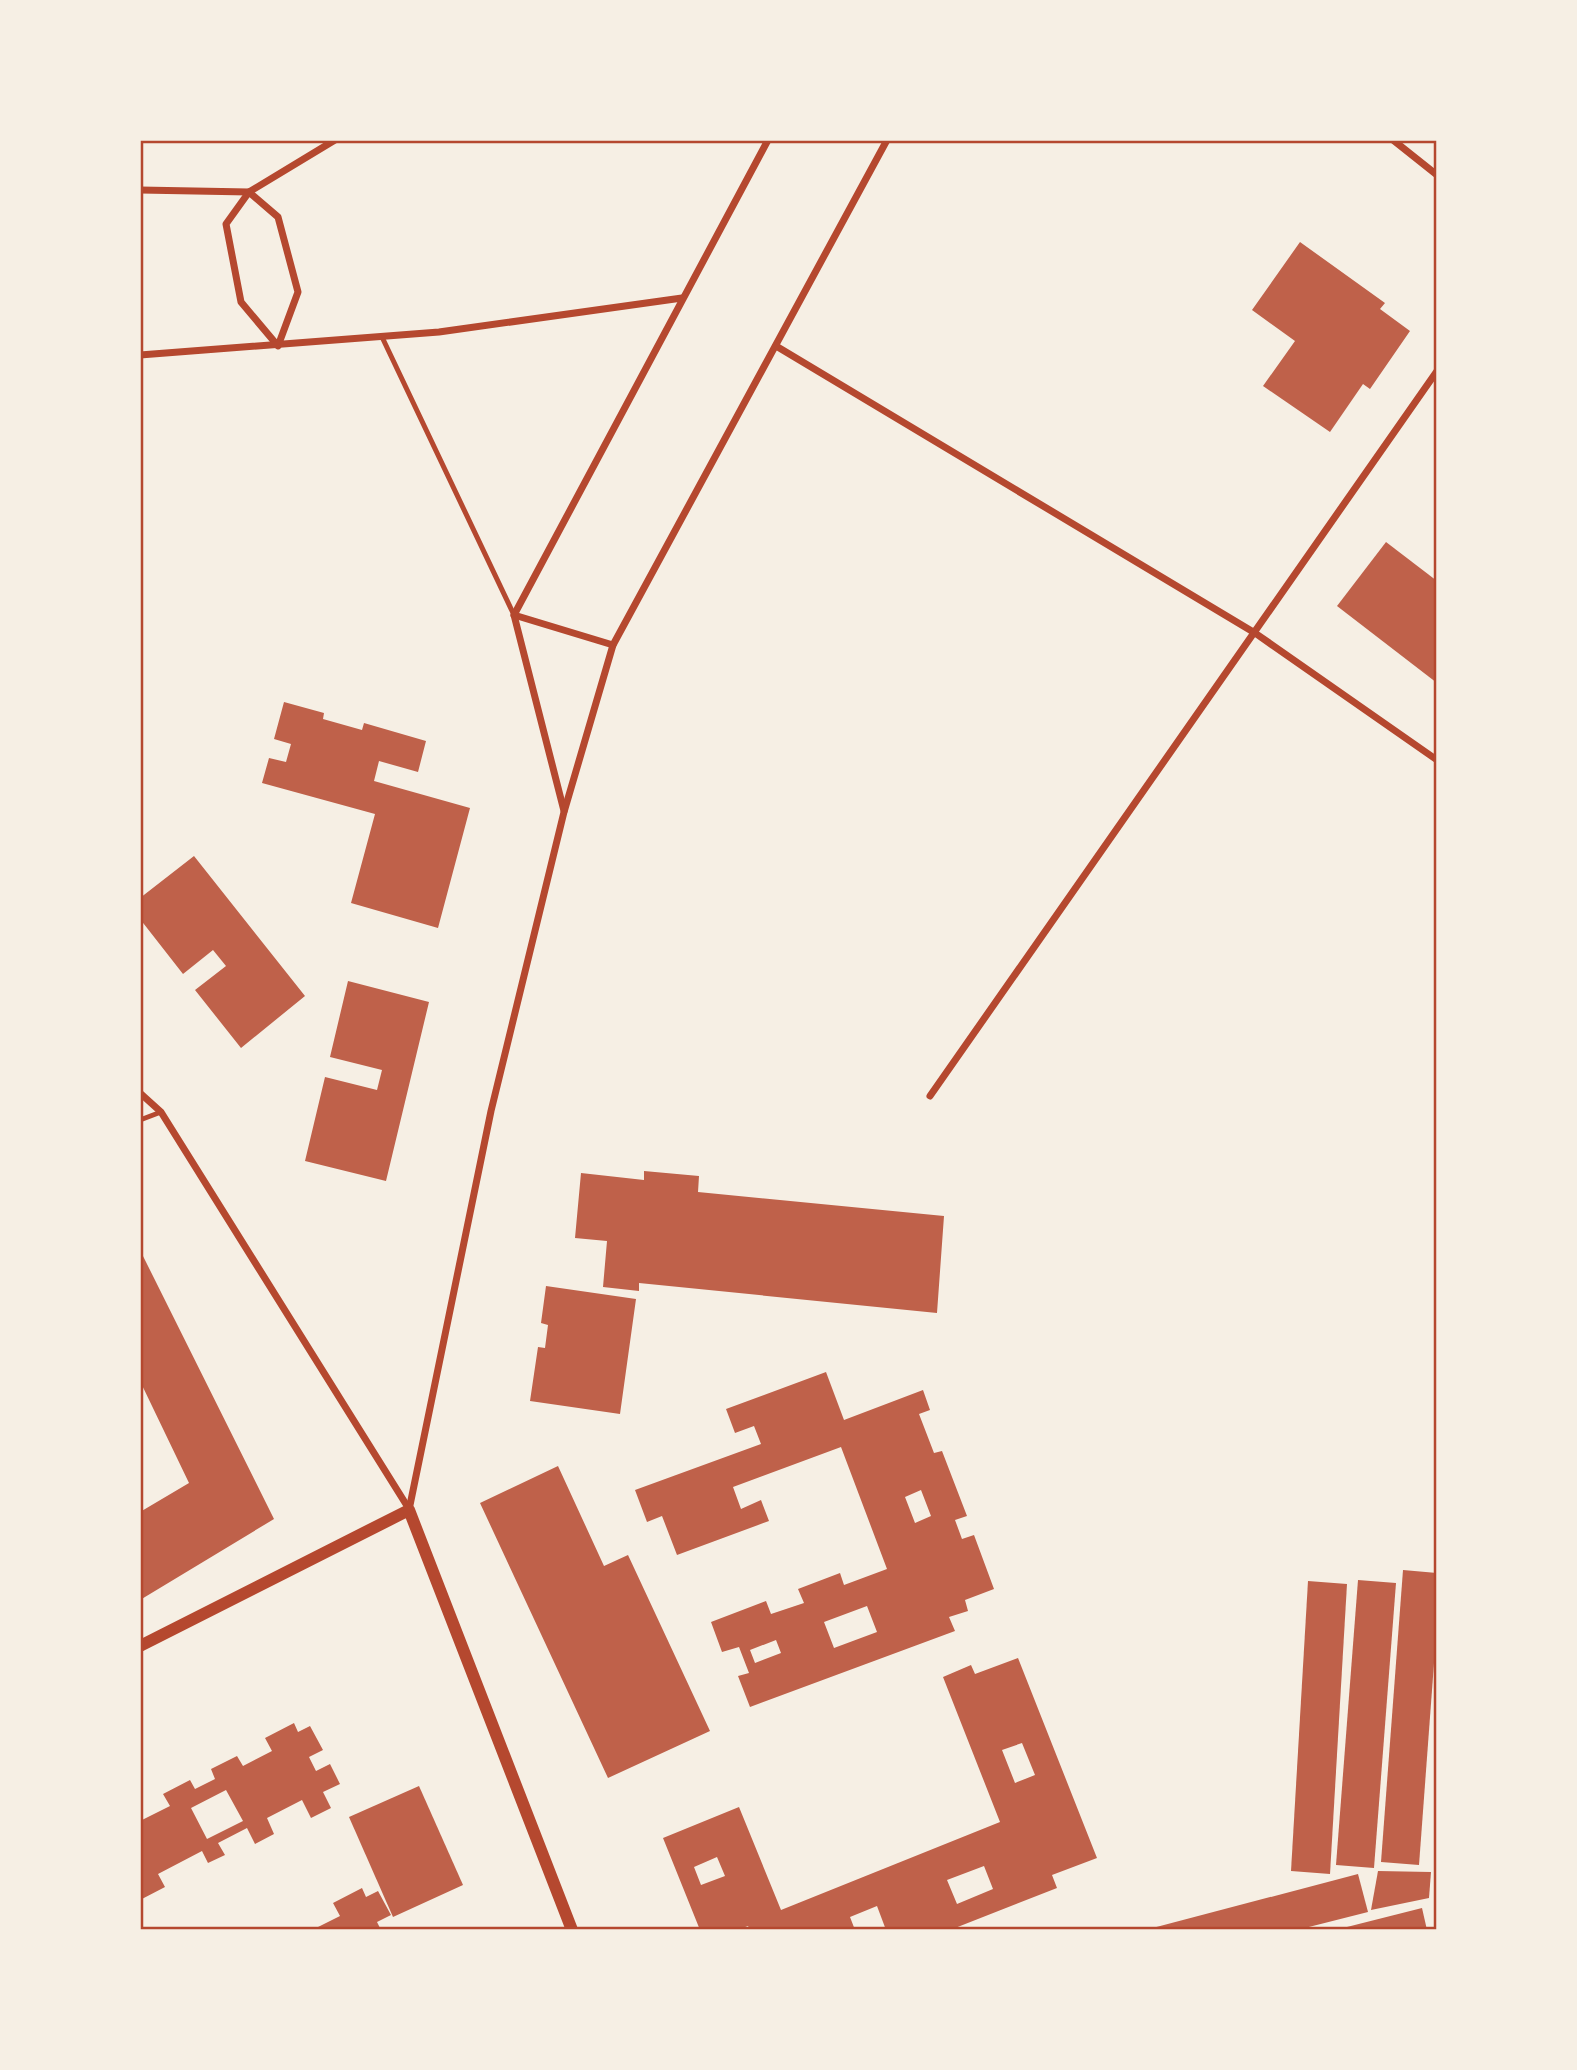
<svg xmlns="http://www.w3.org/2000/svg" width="1577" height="2070" font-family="'DM Sans',sans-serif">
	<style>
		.building { fill: #bf614a; fill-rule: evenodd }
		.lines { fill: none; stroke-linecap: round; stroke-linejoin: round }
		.service { stroke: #b5482f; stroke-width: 5 }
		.minor { stroke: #b5482f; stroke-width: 7 }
		.tertiary { stroke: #b5482f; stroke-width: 12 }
		.neatline { fill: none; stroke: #b5482f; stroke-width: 2.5 }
	</style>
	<rect width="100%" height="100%" fill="#f6efe4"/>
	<!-- building -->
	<g class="building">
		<polygon points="1300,242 1385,303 1380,309 1410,331 1370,389 1363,384 1330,432 1263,386 1295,341 1252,310"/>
		<polygon points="1386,542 1437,581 1437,683 1337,606"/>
		<polygon points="284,702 324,713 323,719 362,730 364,723 426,741 418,772 379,761 374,781 470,808 438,928 351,903 375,814 262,783 269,758 286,762 291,744 274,739"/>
		<polygon points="194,856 305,996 241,1048 195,990 226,966 213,950 183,974 140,919 140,898"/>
		<polygon points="348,981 429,1002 386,1181 305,1161 325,1077 377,1090 382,1070 330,1057"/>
		<polygon points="644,1171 699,1176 698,1192 944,1216 937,1313 639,1283 639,1291 603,1287 607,1241 575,1238 581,1173 644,1180"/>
		<polygon points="140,1250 274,1519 140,1600 140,1512 189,1483 140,1381"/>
		<polygon points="546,1286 636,1299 620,1414 530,1401 538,1347 545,1348 548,1325 541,1323"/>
		<path d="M826 1372 844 1420 923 1390 930 1410 919 1414 934 1453 942 1451 967 1516 955 1520 962 1539 974 1535 994 1589 965 1600 968 1611 949 1617 955 1631 750 1707 738 1676 749 1673 739 1647 722 1652 711 1622 766 1601 771 1614 804 1603 798 1589 840 1573 844 1585 887 1569 841 1447 733 1487 741 1509 761 1500 769 1521 677 1555 662 1516 647 1522 635 1490 761 1444 754 1426 735 1433 726 1409ZM921 1490 931 1516 915 1523 905 1497ZM867 1606 877 1632 834 1648 824 1622ZM776 1640 781 1653 755 1663 750 1650Z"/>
		<polygon points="558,1466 604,1566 628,1555 710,1731 608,1778 480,1503"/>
		<polygon points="1403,1570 1437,1573 1437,1623 1419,1865 1381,1862"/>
		<polygon points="1358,1580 1396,1583 1374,1868 1336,1865"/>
		<polygon points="1308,1581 1347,1584 1330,1874 1291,1871"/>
		<path d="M1018 1658 1097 1858 1052 1875 1057 1888 950 1930H886L877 1906 850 1917 855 1930H750L748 1926 737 1930H700L663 1838 739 1807 781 1910 1000 1822 943 1677 971 1665 975 1674ZM1022 1743 1035 1775 1015 1783 1002 1750ZM717 1857 725 1876 701 1885 694 1867ZM984 1866 993 1889 957 1904 947 1880Z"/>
		<path d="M294 1723 298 1732 310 1726 323 1750 309 1757 316 1771 330 1764 340 1784 323 1792 331 1808 311 1818 302 1800 267 1818 274 1834 255 1844 247 1828 218 1843 225 1855 208 1863 202 1851 158 1874 165 1887 140 1900V1821L170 1806 163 1794 190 1780 195 1789 215 1779 211 1769 237 1756 243 1766 272 1751 265 1738ZM226 1790 243 1821 207 1839 191 1808Z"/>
		<polygon points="419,1786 463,1885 393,1917 349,1817"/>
		<polygon points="1378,1871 1431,1872 1429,1898 1371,1910"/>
		<polygon points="1358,1874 1368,1912 1297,1930 1145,1930"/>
		<polygon points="362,1888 366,1897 378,1891 391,1915 377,1922 381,1930 312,1930 340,1916 333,1903"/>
		<polygon points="1422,1908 1427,1930 1339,1930 1339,1929"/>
	</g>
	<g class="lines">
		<!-- service -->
		<g class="service">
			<polyline points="382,337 514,615"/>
			<polyline points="140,1120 161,1112"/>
		</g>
		<!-- minor -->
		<g class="minor">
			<polyline points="1393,140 1437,175"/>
			<polyline points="140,190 249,192 335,140"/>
			<polygon points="249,192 278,217 298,292 278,346 241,302 226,224"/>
			<polyline points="776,346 1255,633 1437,760"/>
			<polyline points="140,355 439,332 682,298"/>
			<polyline points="514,615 613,645"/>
			<polyline points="564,811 514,615 768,140"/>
			<polyline points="140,1093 161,1112 409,1509"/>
			<polyline points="930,1096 1437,371"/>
			<polyline points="409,1510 491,1111 564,812 613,645 887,140"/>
		</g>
		<!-- tertiary -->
		<polyline class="tertiary" points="140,1646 409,1510 572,1930"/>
	</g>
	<!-- border -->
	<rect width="1577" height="2070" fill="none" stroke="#f6efe4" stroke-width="284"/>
	<rect x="142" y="142" width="1293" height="1786" class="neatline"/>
</svg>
